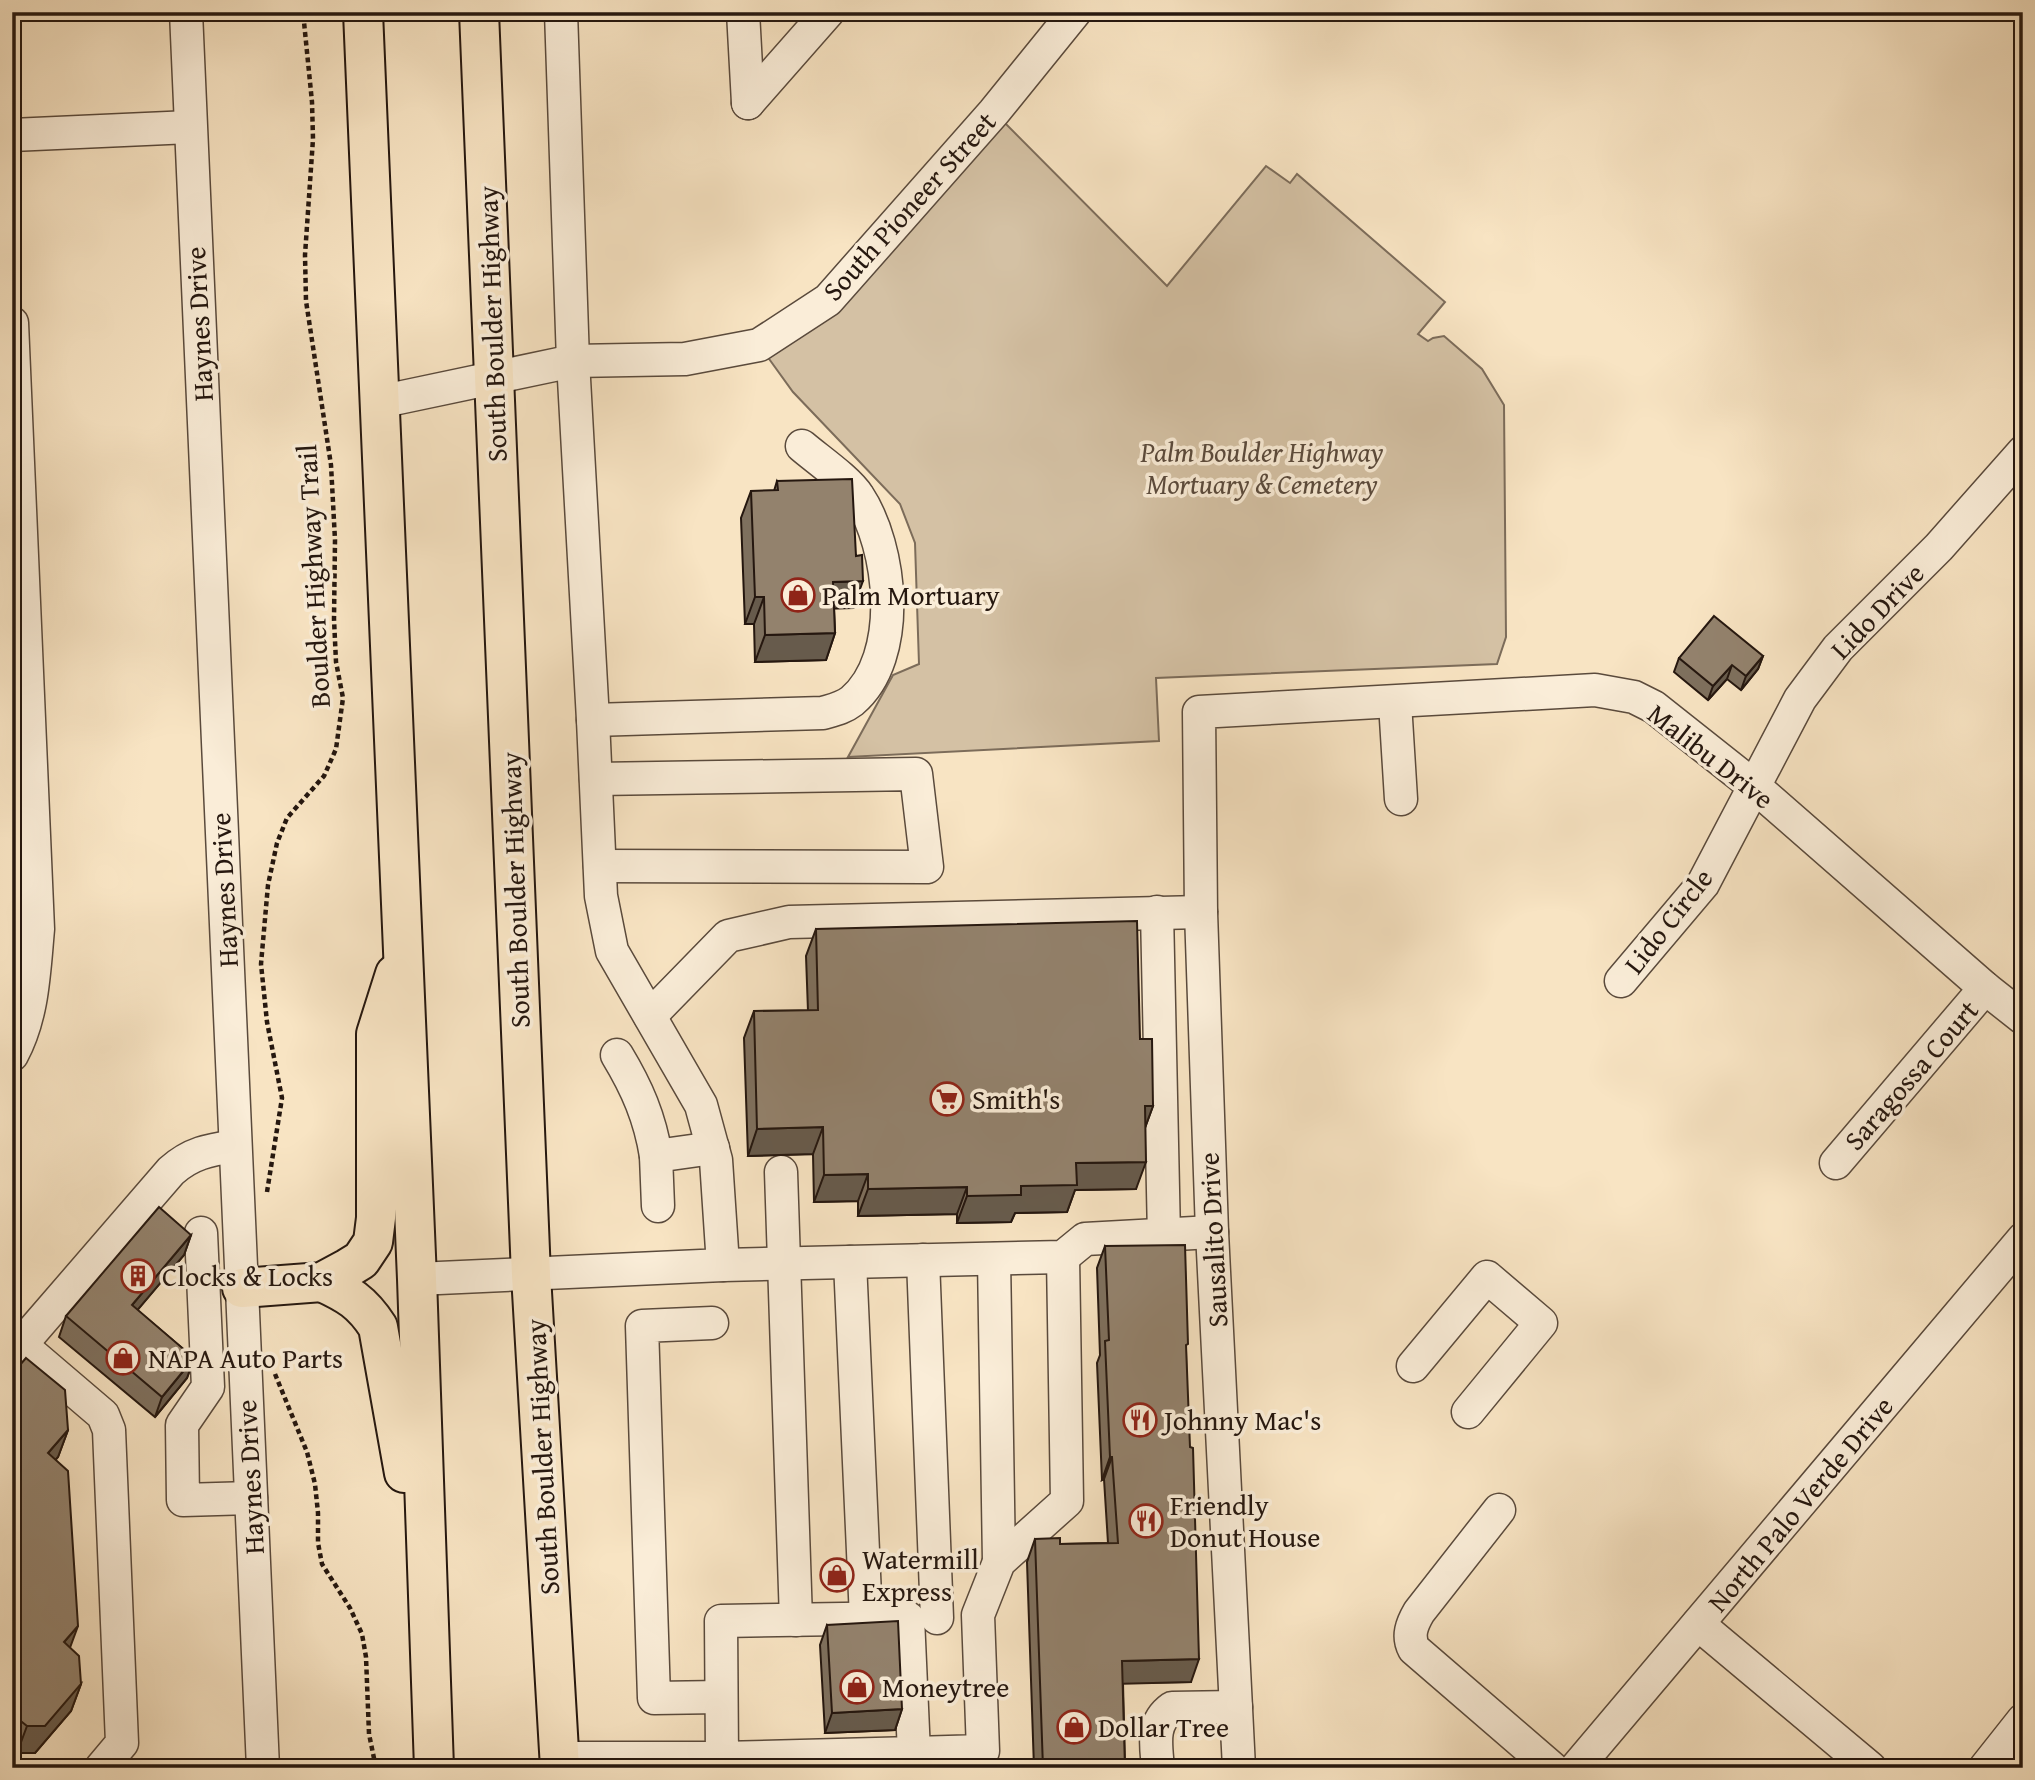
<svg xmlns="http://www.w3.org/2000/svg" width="2035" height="1780" font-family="'Gentium Book Plus',serif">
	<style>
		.green { fill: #d4c1a4; stroke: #7c6c5a; stroke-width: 2 }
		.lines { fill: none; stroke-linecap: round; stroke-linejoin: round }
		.minor-casing { stroke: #5a4a3c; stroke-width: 35 }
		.major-casing { stroke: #25170f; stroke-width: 42 }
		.path { stroke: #25170f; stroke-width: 4.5; stroke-dasharray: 5 3.5; stroke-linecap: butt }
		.minor { stroke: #faedd8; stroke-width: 32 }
		.major { stroke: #f8e4c3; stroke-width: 38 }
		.wall { fill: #7e705e; stroke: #25170f; stroke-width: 2 }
		.shaded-wall { fill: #675b4c; stroke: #25170f; stroke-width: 2 }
		.building { fill: #93826d; stroke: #25170f; stroke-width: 2 }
		.labels { text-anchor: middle; stroke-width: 7; stroke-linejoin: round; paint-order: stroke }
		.street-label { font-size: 28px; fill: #25170f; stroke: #faedd8 }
		.park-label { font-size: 28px; font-style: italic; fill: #5a4a3c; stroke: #faedd8 }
		.poi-label { font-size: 28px; fill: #25170f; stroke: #faedd8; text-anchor: start }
	</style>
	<rect width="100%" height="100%" fill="#f8e4c3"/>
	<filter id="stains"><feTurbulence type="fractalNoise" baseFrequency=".00286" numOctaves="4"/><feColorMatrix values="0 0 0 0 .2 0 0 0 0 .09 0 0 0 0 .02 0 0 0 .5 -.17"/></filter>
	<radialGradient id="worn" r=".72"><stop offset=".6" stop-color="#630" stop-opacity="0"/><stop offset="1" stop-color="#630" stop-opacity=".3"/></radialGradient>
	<!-- green -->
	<polygon class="green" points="994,112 1167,286 1266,166 1290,183 1297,174 1445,302 1418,334 1428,341 1433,338 1444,336 1482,369 1504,405 1506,637 1497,664 1156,678 1159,741 848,757 893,675 919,664 915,543 900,504 793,392 759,345 828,300"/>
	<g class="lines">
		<defs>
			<g id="minor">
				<polyline points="186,12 263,1768"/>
				<polyline points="743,12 748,103"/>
				<polyline points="748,103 828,12"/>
				<polyline points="12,135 190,127"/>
				<path d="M12 323 38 929C34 973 33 1016 12 1055"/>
				<polyline points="379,402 573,361 685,359 759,345 828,300 994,112 1075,12"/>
				<polyline points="1395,703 1401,799"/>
				<path d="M593 720 823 713C833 710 843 708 852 701 904 657 892 547 858 496 848 480 817 459 802 446"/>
				<polyline points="596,779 916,774 927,867 600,866"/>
				<polyline points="1157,912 1164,1236"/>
				<polyline points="1621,981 1703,884 1800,699 1838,648 1939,547 2023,452"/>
				<polyline points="650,1016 728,936 789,922 1201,912"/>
				<path d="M617 1055C637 1088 650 1118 656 1156"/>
				<polyline points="1836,1163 1985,988"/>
				<polyline points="781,1172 796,1620"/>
				<polyline points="658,1206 656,1156 713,1148"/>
				<polyline points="201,1233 208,1387 182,1425 183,1500 251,1498"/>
				<polyline points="994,1259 999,1562"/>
				<polyline points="923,1260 937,1618"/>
				<polyline points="850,1262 866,1618"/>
				<polyline points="723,1265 1063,1257 1085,1239 1212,1232"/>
				<polyline points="417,1279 723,1265 716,1160 701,1105 612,951 601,896 593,720 573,361 561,12"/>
				<polyline points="712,1323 642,1326 654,1698 721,1697"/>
				<polyline points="21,1345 103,1415 109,1430 122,1743 101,1768"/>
				<path d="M12 1355 171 1171C191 1153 209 1150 235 1146"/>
				<polyline points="1413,1366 1487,1277 1541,1323 1468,1412"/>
				<path d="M1499 1510 1419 1612C1412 1624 1407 1636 1414 1649L1552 1768"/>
				<polyline points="1698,1624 1870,1768"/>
				<polyline points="914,1753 983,1751 978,1615 999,1562 1067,1501 1063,1257"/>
				<polyline points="560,1758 722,1758 914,1753 908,1618 721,1621 722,1758"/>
				<path d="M1158 1768C1156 1745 1151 1723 1172 1708L1236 1707"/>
				<polyline points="1239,1768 1212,1232 1201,912 1199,712 1595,690 1634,697 1654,707 1755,787 1985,988 2023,1018"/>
				<polyline points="1576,1768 2023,1239"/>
				<polyline points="1985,1768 2023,1720"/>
			</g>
			<g id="major">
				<polyline points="363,12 417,1279 434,1768"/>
				<polyline points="479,12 531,1275 560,1768"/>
				<path d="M322 1282C348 1294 362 1302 378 1327L404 1473"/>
				<polyline points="242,1288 322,1282 348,1268 361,1260 373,1242 376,1218 376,1034 395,974"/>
			</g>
		</defs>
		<!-- minor casing -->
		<use href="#minor" class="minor-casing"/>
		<!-- major casing -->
		<use href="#major" class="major-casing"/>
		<!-- path -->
		<g class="path">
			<polyline points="267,1192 282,1098 267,1022 261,964 268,885 277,843 287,818 324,776 336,749 343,698 336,662 334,619 335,540 331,465 306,301 305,255 313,139 312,102 303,12"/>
			<polyline points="275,1374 307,1452 315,1484 318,1513 318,1543 322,1564 350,1608 362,1634 366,1657 369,1734 376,1768"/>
		</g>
		<!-- minor -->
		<use href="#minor" class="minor"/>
		<!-- major -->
		<use href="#major" class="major"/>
	</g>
	<!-- wall -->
	<g class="wall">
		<polygon points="777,481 853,608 834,608 835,633 826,660 755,662 754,624 745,624 741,518 751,491 774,491"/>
		<polygon points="1763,656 1758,669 1741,690 1727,679 1708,700 1674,672 1679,658"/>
		<polygon points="816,929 1140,1039 1153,1106 1145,1128 1136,1189 1075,1190 1067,1212 1015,1213 1011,1222 957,1223 957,1214 858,1216 858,1201 814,1202 813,1154 748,1156 744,1038 754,1011 808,1011 806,956"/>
		<polygon points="191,1235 184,1255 137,1310 194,1358 187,1378 155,1417 59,1337 66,1316"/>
		<polygon points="1105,1246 1186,1350 1191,1682 1123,1683 1125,1768 1034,1768 1027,1562 1035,1539 1060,1544 1108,1543 1104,1479 1102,1480 1097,1363 1100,1355 1097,1268"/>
		<polygon points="12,1374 68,1430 58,1457 55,1460 70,1648 81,1684 71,1711 35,1753 17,1753 12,1749"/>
		<polygon points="827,1625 902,1709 895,1730 825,1733 820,1645"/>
	</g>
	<!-- shaded-wall -->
	<g class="shaded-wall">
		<polygon points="863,581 853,608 823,609 833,582"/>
		<polygon points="755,597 764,597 754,624 745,624"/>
		<polygon points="835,633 826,660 755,662 765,635"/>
		<polygon points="1763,656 1758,669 1741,690 1746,676"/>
		<polygon points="1732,665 1727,679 1708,700 1713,686"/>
		<polygon points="1145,1106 1153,1106 1143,1133"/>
		<polygon points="823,1127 813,1154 748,1156 757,1129"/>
		<polygon points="1146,1162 1136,1189 1075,1190 1067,1212 1015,1213 1011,1222 957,1223 967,1196 1021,1186 1076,1163"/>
		<polygon points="868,1174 858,1201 814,1202 824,1175"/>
		<polygon points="967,1187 957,1214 858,1216 868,1189"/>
		<polygon points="191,1235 184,1255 124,1326 132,1305"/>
		<polygon points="194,1358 187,1378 155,1417 162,1397"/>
		<polygon points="68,1430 58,1457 38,1480 48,1453"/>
		<polygon points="1110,1457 1112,1457 1104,1479 1102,1480"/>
		<polygon points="78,1626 68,1653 64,1642"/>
		<polygon points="1199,1659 1191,1682 1114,1684 1122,1661"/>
		<polygon points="81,1684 71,1711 35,1753 17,1753 27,1726"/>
		<polygon points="902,1709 895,1730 825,1733 832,1713"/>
	</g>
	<!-- building -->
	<g class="building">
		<polygon points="852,479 856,556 862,555 863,581 833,582 835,633 765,635 764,597 755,597 751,491 778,490 777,481"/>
		<polygon points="1714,616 1763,656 1746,676 1732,665 1713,686 1679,658"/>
		<polygon points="1137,921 1140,1039 1152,1039 1153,1106 1145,1106 1146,1162 1076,1163 1077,1185 1021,1186 1021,1195 967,1196 967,1187 868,1189 868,1174 824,1175 823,1127 757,1129 754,1011 818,1010 816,929"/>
		<polygon points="159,1207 191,1235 132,1305 194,1358 162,1397 66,1316"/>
		<polygon points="1185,1245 1188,1344 1186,1345 1190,1447 1193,1448 1199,1659 1122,1661 1125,1768 1043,1768 1035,1539 1060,1538 1060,1544 1118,1543 1112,1457 1110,1457 1105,1341 1109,1340 1105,1246"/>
		<polygon points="26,1358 65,1390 68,1430 48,1453 68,1471 78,1626 64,1642 79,1656 81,1684 45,1726 27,1726 12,1714 12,1374"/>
		<polygon points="898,1621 902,1709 832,1713 827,1625"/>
	</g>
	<!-- icons -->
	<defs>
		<symbol id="shop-ring" viewBox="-11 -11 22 22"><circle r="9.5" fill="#faedd8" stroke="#8f2418" stroke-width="1.5"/><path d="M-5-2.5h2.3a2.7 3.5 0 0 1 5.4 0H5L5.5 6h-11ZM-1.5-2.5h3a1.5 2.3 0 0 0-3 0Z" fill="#8f2418"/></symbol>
		<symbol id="supermarket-ring" viewBox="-11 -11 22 22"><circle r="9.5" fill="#faedd8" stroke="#8f2418" stroke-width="1.5"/><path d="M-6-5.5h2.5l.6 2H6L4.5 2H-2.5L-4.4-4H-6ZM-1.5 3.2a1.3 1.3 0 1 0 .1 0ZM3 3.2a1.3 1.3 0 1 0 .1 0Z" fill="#8f2418"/></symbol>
		<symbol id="building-ring" viewBox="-11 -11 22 22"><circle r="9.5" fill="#faedd8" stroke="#8f2418" stroke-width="1.5"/><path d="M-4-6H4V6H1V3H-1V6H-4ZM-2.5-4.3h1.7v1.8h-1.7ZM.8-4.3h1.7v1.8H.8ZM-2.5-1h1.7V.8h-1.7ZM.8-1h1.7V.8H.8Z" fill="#8f2418"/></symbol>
		<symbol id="restaurant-ring" viewBox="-11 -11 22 22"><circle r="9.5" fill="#faedd8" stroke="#8f2418" stroke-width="1.5"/><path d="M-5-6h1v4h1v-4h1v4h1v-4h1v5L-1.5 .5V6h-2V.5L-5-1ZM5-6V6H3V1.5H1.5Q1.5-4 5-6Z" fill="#8f2418"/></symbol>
	</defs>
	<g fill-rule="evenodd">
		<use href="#shop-ring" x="779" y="576" width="38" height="38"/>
		<use href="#supermarket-ring" x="928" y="1080" width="38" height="38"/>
		<use href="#building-ring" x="119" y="1257" width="38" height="38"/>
		<use href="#shop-ring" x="104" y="1339" width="38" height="38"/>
		<use href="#restaurant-ring" x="1121" y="1401" width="38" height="38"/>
		<use href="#restaurant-ring" x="1127" y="1502" width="38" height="38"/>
		<use href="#shop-ring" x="818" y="1556" width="38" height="38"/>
		<use href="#shop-ring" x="838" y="1668" width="38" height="38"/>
		<use href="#shop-ring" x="1055" y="1708" width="38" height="38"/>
	</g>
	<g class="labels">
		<!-- street labels -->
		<g class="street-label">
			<text transform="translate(909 206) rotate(-48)" y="10">South Pioneer Street</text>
			<text transform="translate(199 324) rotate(-93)" y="10">Haynes Drive</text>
			<text transform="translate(492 324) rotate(-92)" y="10">South Boulder Highway</text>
			<text transform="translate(313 576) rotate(-93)" y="10">Boulder Highway Trail</text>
			<text transform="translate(1877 611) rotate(-46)" y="10">Lido Drive</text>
			<text transform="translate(1711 756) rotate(38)" y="10">Malibu Drive</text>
			<text transform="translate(224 890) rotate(-93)" y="10">Haynes Drive</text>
			<text transform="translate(515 890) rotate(-92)" y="10">South Boulder Highway</text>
			<text transform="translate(1668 921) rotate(-52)" y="10">Lido Circle</text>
			<text transform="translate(1911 1075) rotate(-49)" y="10">Saragossa Court</text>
			<text transform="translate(1213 1240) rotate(-93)" y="10">Sausalito Drive</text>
			<text transform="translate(542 1457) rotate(-93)" y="10">South Boulder Highway</text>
			<text transform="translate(250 1477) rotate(-93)" y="10">Haynes Drive</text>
			<text transform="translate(1800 1504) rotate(-50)" y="10">North Palo Verde Drive</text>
		</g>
		<!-- park labels -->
		<g class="park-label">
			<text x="1262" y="462">Palm Boulder Highway<tspan x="1262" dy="32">Mortuary &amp; Cemetery</tspan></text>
		</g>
		<!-- poi labels -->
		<g class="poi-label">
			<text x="822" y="605">Palm Mortuary</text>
			<text x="972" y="1109">Smith's</text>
			<text x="162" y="1286">Clocks &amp; Locks</text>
			<text x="148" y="1368">NAPA Auto Parts</text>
			<text x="1164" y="1430">Johnny Mac's</text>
			<text x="1170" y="1515">Friendly<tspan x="1170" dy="32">Donut House</tspan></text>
			<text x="862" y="1569">Watermill<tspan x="862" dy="32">Express</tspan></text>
			<text x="882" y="1697">Moneytree</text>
			<text x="1098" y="1737">Dollar Tree</text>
		</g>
	</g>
	<!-- margin -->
	<rect width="2035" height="1780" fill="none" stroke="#f8e4c3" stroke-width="42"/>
	<rect x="14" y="14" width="2007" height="1752" fill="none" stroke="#25170f" stroke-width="3.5"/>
	<rect x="21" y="21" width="1993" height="1738" fill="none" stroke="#25170f" stroke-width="2"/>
	<rect width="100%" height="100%" filter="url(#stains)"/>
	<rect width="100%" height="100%" fill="url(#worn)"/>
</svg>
